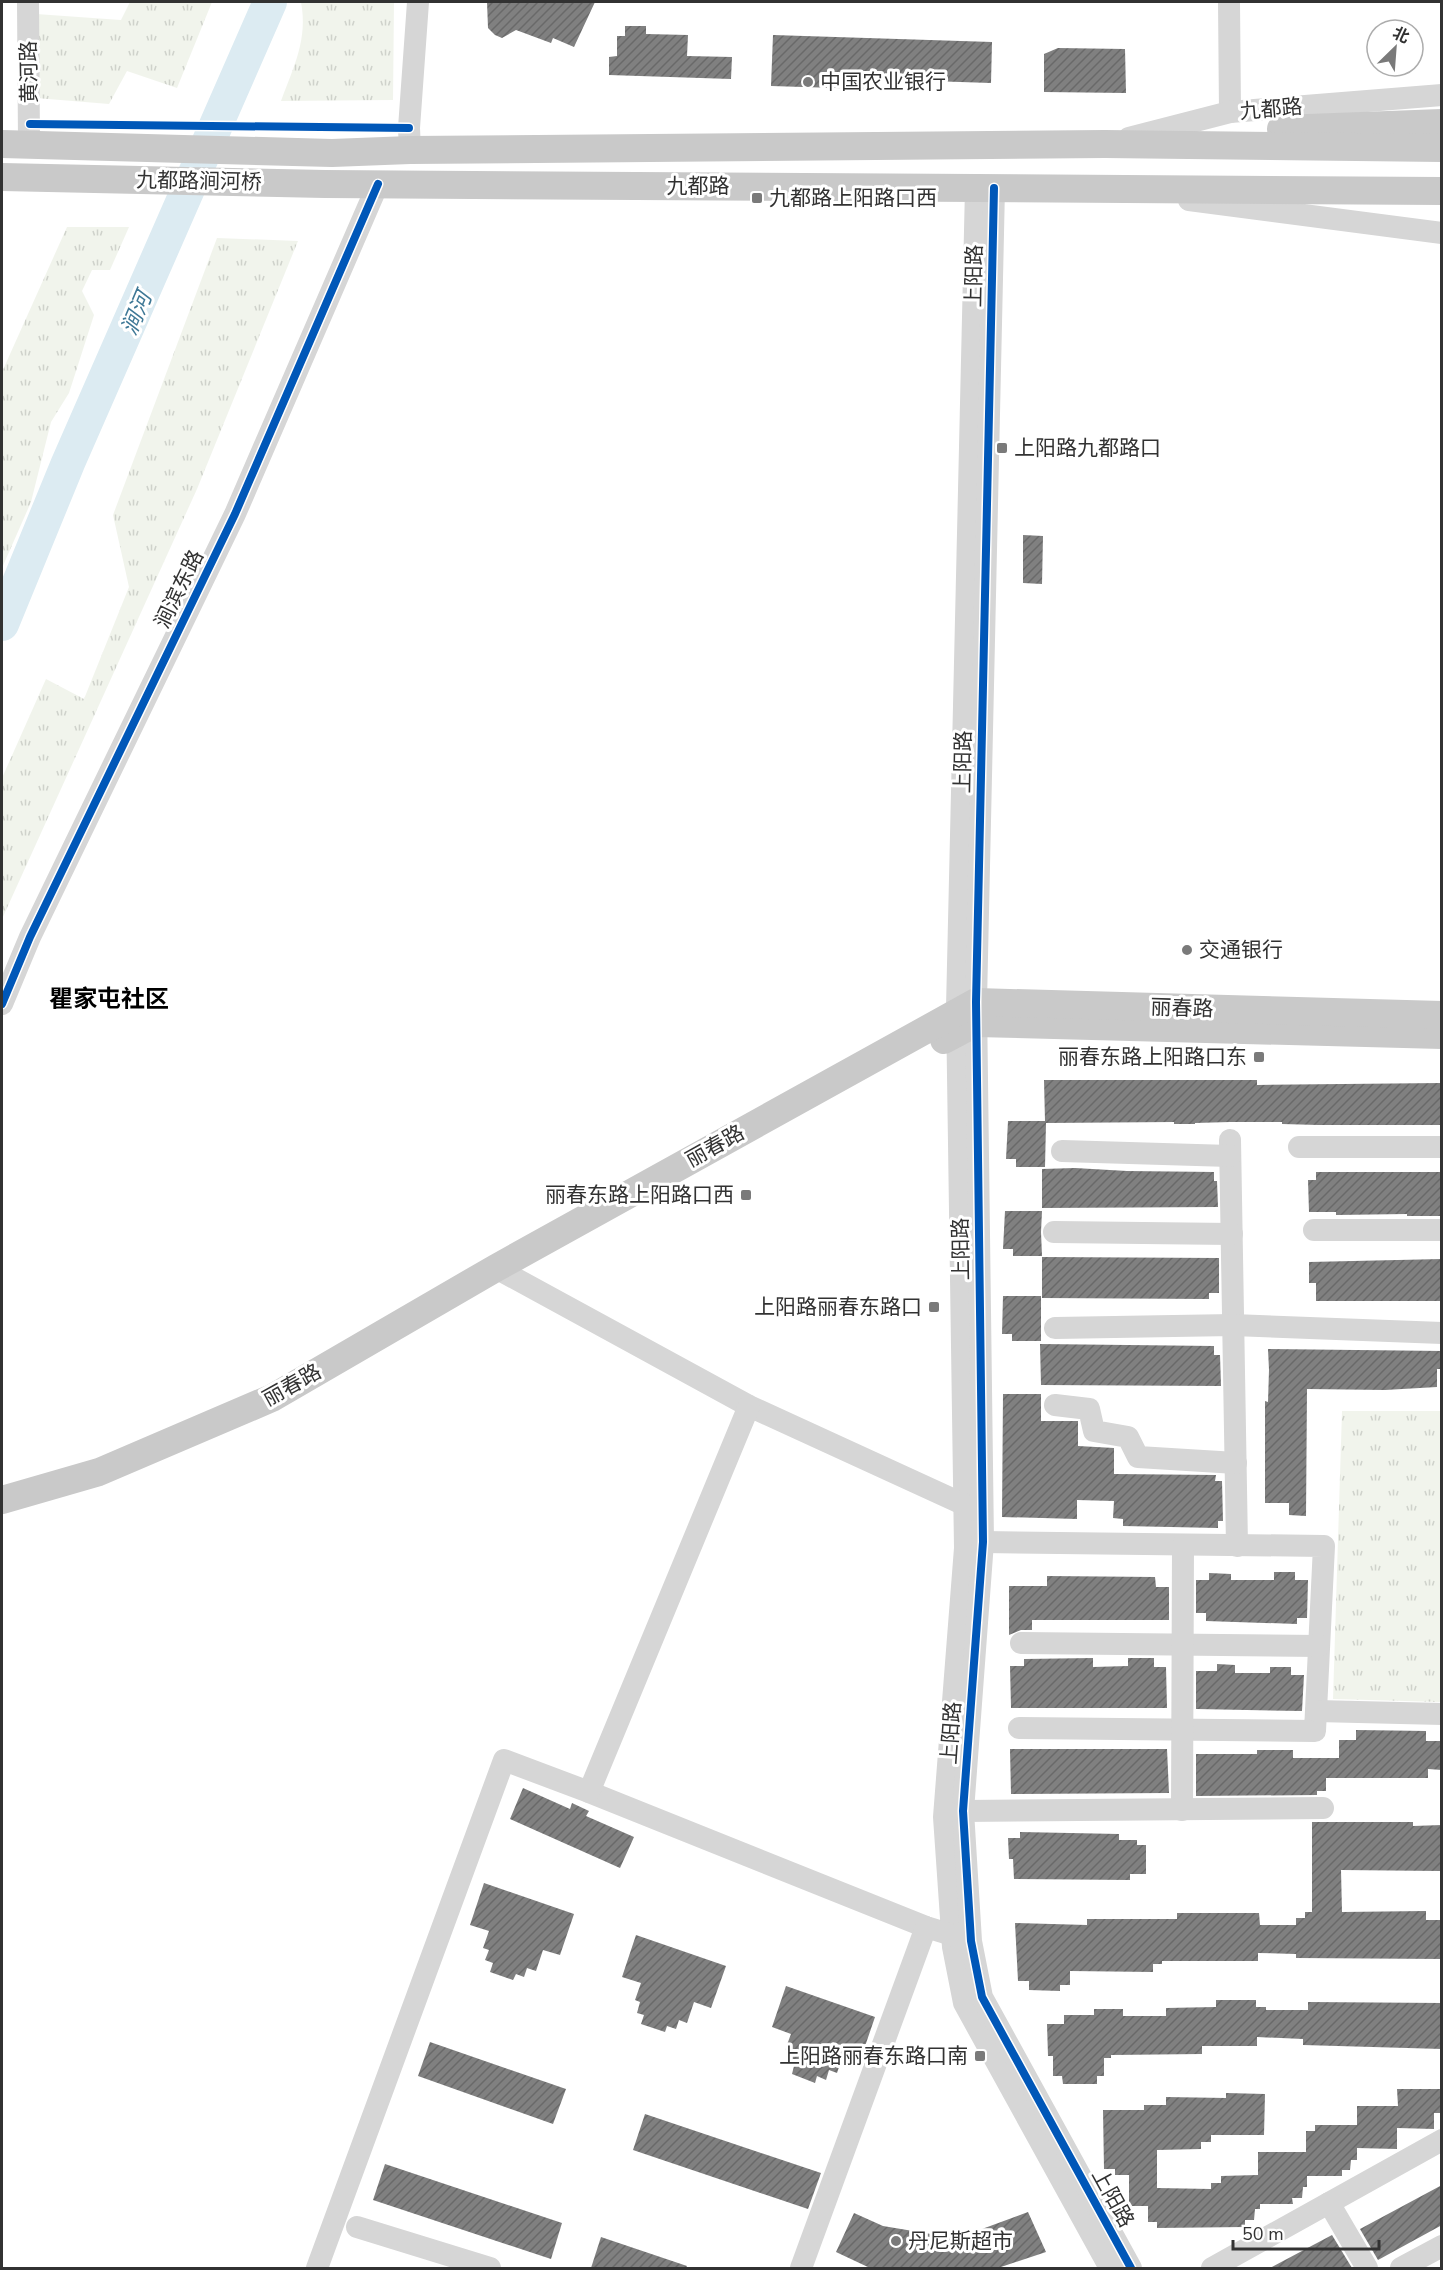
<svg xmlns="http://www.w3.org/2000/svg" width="1443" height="2270" font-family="'Nunito Sans','Noto Sans SC',sans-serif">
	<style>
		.grass { fill: url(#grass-tufts) }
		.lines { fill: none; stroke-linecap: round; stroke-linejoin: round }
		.river { stroke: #dcebf2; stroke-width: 34 }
		.building { fill: url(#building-hatch) }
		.minor { stroke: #d6d6d6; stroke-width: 22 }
		.major { stroke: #c9c9c9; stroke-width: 28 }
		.cycleway-casing { stroke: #fff; stroke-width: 11 }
		.cycleway { stroke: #0057b8; stroke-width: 8 }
		.poi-dot { fill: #7a7a7a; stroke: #fff; stroke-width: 2 }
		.labels { text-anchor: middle; stroke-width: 6; stroke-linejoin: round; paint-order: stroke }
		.street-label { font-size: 21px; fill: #323232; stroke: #fff }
		.poi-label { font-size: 21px; fill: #323232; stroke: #fff; text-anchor: start }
		.water-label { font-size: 22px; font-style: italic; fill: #3e7896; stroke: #fff }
		.quarter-label { font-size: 24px; font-weight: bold; fill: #000; stroke: #fff }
	</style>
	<defs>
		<pattern id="grass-tufts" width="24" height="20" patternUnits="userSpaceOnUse" patternTransform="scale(1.5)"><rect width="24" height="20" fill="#f1f4ec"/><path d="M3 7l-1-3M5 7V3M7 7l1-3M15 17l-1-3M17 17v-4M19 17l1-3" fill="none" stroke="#cfd2cb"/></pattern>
		<pattern id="building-hatch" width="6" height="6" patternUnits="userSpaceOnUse" patternTransform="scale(1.5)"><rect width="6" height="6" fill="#808080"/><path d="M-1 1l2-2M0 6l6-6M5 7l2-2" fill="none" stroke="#696969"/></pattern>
	</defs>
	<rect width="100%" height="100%" fill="#fff"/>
	<!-- grass -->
	<g class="grass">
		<polygon points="130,2 212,2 177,88 127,71 109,104 36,98 36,14 121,20"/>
		<path d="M301 2H394L393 100 281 101C294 66 308 39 301 2Z"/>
		<polygon points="67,227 129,227 110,270 92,270 82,291 94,315 69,393 51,422 31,502 2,568 2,372"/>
		<polygon points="217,238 298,241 197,489 2,919 2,778 46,679 84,699 129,587 113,515"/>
		<polygon points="1342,1411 1441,1411 1441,1702 1333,1699"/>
	</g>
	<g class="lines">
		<!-- river -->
		<polyline class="river" points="2,624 68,463 270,2"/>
	</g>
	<!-- building -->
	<g class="building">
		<polygon points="487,2 595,2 574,47 553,38 551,43 516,30 502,38 495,35 488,28"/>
		<polygon points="625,26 646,26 646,34 688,35 687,56 732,57 731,79 609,75 609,57 617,56 617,36 625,36"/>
		<polygon points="773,35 992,42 991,83 868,79 868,89 771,86"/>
		<polygon points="1058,48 1125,49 1126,93 1044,92 1044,54"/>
		<polygon points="1023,535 1043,536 1042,584 1023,583"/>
		<polygon points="1044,1080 1257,1080 1257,1085 1442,1083 1442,1125 1318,1125 1282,1124 1282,1122 1230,1122 1195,1123 1195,1124 1174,1124 1174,1122 1046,1123 1045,1167 1016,1167 1016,1159 1006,1159 1008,1121 1045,1121"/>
		<polygon points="1075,1168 1127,1171 1214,1172 1214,1181 1217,1181 1218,1207 1042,1208 1042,1169"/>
		<polygon points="1316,1172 1442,1172 1442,1216 1407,1216 1407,1214 1336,1215 1336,1212 1309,1212 1308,1180 1316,1180"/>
		<polygon points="1005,1211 1042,1211 1041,1232 1042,1256 1013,1256 1013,1249 1003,1249"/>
		<polygon points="1042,1257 1219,1258 1219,1293 1209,1293 1209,1299 1042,1298"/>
		<polygon points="1442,1259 1442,1301 1316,1301 1316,1283 1309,1283 1309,1262"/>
		<polygon points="1003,1296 1041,1296 1041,1341 1012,1341 1012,1334 1002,1334"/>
		<polygon points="1040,1344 1214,1346 1214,1355 1220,1355 1221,1386 1041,1385"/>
		<polygon points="1268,1349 1442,1351 1442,1369 1437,1369 1437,1387 1385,1390 1307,1389 1306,1516 1289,1515 1289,1503 1265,1503 1265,1401 1268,1402 1269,1370"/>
		<polygon points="1003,1394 1041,1394 1041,1421 1078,1421 1078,1446 1114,1448 1114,1474 1216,1475 1215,1481 1222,1481 1223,1521 1218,1521 1218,1528 1123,1526 1123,1519 1113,1518 1114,1501 1077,1500 1077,1519 1002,1517"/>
		<polygon points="1274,1572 1295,1572 1295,1580 1308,1580 1307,1618 1297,1618 1297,1624 1206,1621 1206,1613 1196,1613 1196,1580 1209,1580 1209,1573 1231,1574 1231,1580 1274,1580"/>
		<polygon points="1047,1576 1155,1577 1156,1587 1169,1587 1169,1620 1032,1620 1032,1630 1021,1630 1009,1635 1009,1586 1047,1586"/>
		<polygon points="1093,1658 1093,1667 1128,1666 1128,1658 1154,1658 1154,1667 1166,1667 1167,1708 1011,1708 1010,1666 1024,1666 1024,1659"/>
		<polygon points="1217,1664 1235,1665 1235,1673 1270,1673 1270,1667 1291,1667 1291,1675 1304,1675 1302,1711 1196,1709 1196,1671 1217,1671"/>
		<polygon points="1356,1730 1426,1731 1426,1741 1442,1741 1442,1770 1428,1769 1428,1778 1326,1778 1326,1791 1317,1791 1317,1795 1196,1796 1196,1754 1257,1754 1257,1750 1293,1750 1293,1758 1339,1758 1339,1740 1356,1740"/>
		<polygon points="1010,1749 1167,1749 1169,1793 1011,1794"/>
		<polygon points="523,1788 570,1809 572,1803 589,1811 586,1816 634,1837 620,1868 510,1819"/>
		<polygon points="1312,1822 1413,1822 1413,1826 1442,1825 1440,1871 1341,1870 1342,1912 1426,1911 1426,1920 1442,1920 1442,1959 1296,1958 1296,1954 1258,1953 1258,1961 1162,1961 1162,1964 1153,1964 1153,1972 1070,1971 1070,1985 1060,1985 1060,1991 1029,1990 1029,1981 1018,1981 1015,1923 1087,1925 1087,1919 1177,1919 1177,1913 1259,1913 1260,1925 1296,1925 1296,1918 1305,1918 1305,1912 1312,1912"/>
		<polygon points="1020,1832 1119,1834 1119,1840 1137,1840 1137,1845 1146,1845 1146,1874 1130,1874 1130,1880 1014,1879 1013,1859 1009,1859 1008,1838 1020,1838"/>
		<polygon points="484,1883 574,1914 560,1955 543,1950 536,1971 527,1968 524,1977 516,1974 513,1980 490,1972 493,1963 485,1960 489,1950 483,1948 489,1931 470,1925"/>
		<polygon points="636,1935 726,1966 711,2008 694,2002 687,2023 679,2020 676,2029 667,2026 665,2032 641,2024 644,2015 637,2013 640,2002 635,2000 641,1983 622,1977"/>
		<polygon points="786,1986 875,2017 861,2058 844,2052 837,2073 829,2070 826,2080 817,2076 815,2083 792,2074 794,2066 787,2063 791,2052 785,2050 791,2034 772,2027"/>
		<polygon points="1216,2000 1256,2000 1256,2007 1266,2007 1266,2010 1308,2010 1308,2002 1442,2003 1442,2049 1303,2045 1303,2039 1257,2037 1257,2046 1202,2046 1202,2054 1111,2055 1111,2058 1104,2058 1104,2076 1097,2076 1097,2084 1063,2084 1062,2076 1053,2076 1053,2056 1048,2056 1047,2024 1064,2024 1064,2015 1094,2015 1094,2009 1123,2009 1123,2016 1166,2016 1166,2008 1216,2007"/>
		<polygon points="430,2042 566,2089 553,2124 418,2076"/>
		<polygon points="1397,2089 1442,2089 1442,2113 1434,2113 1434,2129 1397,2128 1397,2149 1357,2148 1357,2160 1351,2160 1350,2170 1342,2170 1342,2176 1307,2176 1307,2187 1303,2187 1302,2198 1292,2198 1293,2204 1260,2204 1260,2209 1255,2209 1254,2220 1245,2220 1245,2227 1157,2228 1157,2222 1148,2222 1148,2206 1129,2206 1129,2175 1115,2175 1115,2169 1104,2169 1103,2110 1144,2110 1144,2105 1166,2105 1166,2097 1226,2098 1226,2093 1265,2094 1264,2135 1211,2135 1211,2142 1201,2142 1201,2149 1157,2150 1157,2188 1211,2189 1211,2183 1221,2183 1221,2176 1258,2175 1258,2152 1306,2152 1306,2131 1315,2131 1315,2125 1357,2125 1357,2106 1398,2106"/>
		<polygon points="645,2114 821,2173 808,2209 633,2150"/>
		<polygon points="385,2164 562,2223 551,2259 373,2200"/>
		<polygon points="1442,2185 1442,2225 1378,2260 1360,2229"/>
		<polygon points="1028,2212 1046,2252 998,2268 870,2268 836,2252 854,2213 883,2226 943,2236 982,2229"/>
		<polygon points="1332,2235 1352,2268 1270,2268"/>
		<polygon points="601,2237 687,2266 686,2268 591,2268"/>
	</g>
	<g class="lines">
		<!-- minor -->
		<g class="minor">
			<polyline points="28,2 29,143"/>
			<polyline points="1229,2 1230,112"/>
			<polyline points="1129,138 1230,112 1442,95"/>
			<polyline points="410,150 409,128 418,2"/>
			<polyline points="976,188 957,1008 965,1548 944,1817 953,1947 964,2003 1110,2268"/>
			<polyline points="994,188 976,1002 983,1542 963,1811 971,1941 982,1997 1131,2268"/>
			<polyline points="1189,200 1442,233"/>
			<polyline points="2,1004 30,937 235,514 378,184"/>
			<polyline points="1230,1140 1237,1546"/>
			<polyline points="1299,1147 1442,1147"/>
			<polyline points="1062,1151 1230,1156"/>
			<polyline points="1314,1230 1442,1230"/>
			<polyline points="1054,1232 1232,1234"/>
			<polyline points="496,1268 749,1406 976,1510"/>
			<polyline points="1055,1328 1233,1325 1442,1333"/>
			<polyline points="1055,1405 1089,1409 1094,1431 1128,1437 1138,1457 1236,1463"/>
			<polyline points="983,1542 1324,1546 1315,1731 1019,1728"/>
			<polyline points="1021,1643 1319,1646"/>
			<polyline points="1316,1711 1442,1714"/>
			<polyline points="589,1792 926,1927 965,1939"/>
			<polyline points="1182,1810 1183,1545"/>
			<polyline points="963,1811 1323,1808"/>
			<polyline points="1329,2203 1367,2268"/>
			<polyline points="357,2227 490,2268"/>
			<polyline points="317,2268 504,1760 589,1792 749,1406"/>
			<polyline points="801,2268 926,1927"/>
			<polyline points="1212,2268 1442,2140"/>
			<polyline points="1401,2268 1442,2246"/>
		</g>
		<!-- major -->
		<g class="major">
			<polyline points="1281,129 1442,123"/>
			<polyline points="2,144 332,153 410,150 1105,144 1442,148"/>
			<polyline points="2,177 325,184 1442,191"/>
			<polyline points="944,1040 976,1023 1442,1035"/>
			<polyline points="2,1500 99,1472 272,1398 496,1268 976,1002 1442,1015"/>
		</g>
		<defs>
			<g id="cycleway">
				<polyline points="30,124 409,128"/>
				<polyline points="994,188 976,1002 983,1542 963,1811 971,1941 982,1997 1131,2268"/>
				<polyline points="2,1004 30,937 235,514 378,184"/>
			</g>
		</defs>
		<!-- cycleway casing -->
		<use href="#cycleway" class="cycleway-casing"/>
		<!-- cycleway -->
		<use href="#cycleway" class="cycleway"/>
	</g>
	<!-- markers -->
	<g class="poi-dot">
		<circle cx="808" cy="82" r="6"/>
		<rect x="751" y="192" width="12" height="12" rx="3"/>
		<rect x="996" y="442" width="12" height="12" rx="3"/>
		<circle cx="1187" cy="950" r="6"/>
		<rect x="1253" y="1051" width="12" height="12" rx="3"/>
		<rect x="740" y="1189" width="12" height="12" rx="3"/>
		<rect x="928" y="1301" width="12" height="12" rx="3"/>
		<rect x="974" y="2050" width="12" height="12" rx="3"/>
		<circle cx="896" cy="2241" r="6"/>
	</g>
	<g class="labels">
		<!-- street labels -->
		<g class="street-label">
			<text transform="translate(29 72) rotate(-91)" y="7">黄河路</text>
			<text transform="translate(1271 109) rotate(-5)" y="7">九都路</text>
			<text transform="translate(199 181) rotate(1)" y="7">九都路涧河桥</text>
			<text x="698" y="193">九都路</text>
			<text transform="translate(974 276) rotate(-89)" y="7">上阳路</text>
			<text transform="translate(179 589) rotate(-64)" y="7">涧滨东路</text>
			<text transform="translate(963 762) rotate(-89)" y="7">上阳路</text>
			<text transform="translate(1182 1008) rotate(2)" y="7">丽春路</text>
			<text transform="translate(715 1146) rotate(-29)" y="7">丽春路</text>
			<text transform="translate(961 1249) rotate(-91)" y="7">上阳路</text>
			<text transform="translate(292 1385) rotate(-29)" y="7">丽春路</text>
			<text transform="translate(951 1733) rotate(-86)" y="7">上阳路</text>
			<text transform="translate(1113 2198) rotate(61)" y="7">上阳路</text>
		</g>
		<!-- poi labels -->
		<g class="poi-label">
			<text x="820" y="89">中国农业银行</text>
			<text x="769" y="205">九都路上阳路口西</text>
			<text x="1014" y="455">上阳路九都路口</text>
			<text x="1199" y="957">交通银行</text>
			<text x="1247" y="1064" text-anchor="end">丽春东路上阳路口东</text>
			<text x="734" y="1202" text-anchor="end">丽春东路上阳路口西</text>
			<text x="922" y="1314" text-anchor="end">上阳路丽春东路口</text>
			<text x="968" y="2063" text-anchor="end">上阳路丽春东路口南</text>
			<text x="908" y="2248">丹尼斯超市</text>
		</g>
		<!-- water labels -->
		<g class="water-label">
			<text transform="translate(136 313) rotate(-67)" y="8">涧河</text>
		</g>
		<!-- quarter labels -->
		<g class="quarter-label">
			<text x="109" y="1007">瞿家屯社区</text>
		</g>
	</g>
	<!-- border -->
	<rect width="1443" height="2270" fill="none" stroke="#323232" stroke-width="6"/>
	<!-- north arrow -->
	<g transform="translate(1395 48) rotate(25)"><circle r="28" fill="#ffffff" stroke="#adadad" stroke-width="1.5"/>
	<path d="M0-4.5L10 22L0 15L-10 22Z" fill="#7a7a7a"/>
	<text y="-9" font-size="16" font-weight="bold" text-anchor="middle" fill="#323232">北</text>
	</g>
	<!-- scale -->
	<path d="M1233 2240v9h146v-9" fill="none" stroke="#323232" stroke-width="3"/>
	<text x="1242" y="2240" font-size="18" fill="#323232" stroke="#ffffff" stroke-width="4.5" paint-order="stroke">50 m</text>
</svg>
